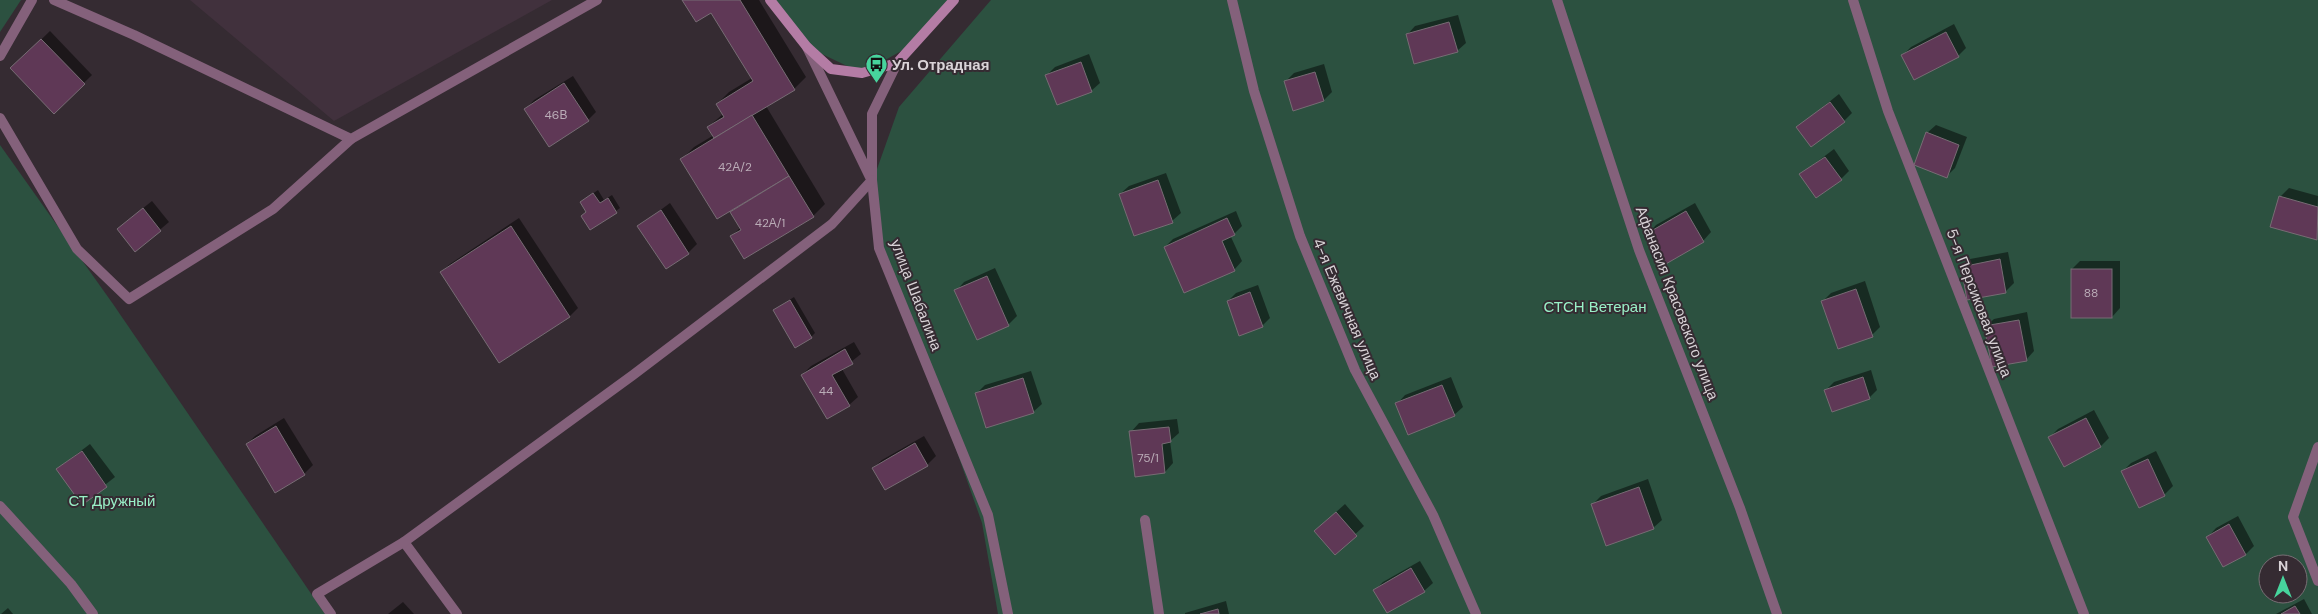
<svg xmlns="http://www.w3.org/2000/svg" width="2318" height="614" font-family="'DM Sans',sans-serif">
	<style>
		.built { fill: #41313d }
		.green { fill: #2c5140; fill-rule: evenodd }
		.shadow { fill: #0007 }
		.building { fill: #5f3856; stroke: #776c74 }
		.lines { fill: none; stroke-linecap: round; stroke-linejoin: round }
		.lane { stroke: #84617b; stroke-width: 10 }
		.street { stroke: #84617b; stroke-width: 10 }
		.secondary { stroke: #b47ca5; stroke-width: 10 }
		.labels { text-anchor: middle; stroke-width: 4; stroke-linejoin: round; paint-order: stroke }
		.number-label { font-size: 12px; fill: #baacb7 }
		.poi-label { font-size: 15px; font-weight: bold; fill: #d9d3d7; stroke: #352b32; text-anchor: start }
		.street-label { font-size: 15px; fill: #d9d3d7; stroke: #352b32 }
		.park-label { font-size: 15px; fill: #99f0c7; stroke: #352b32 }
	</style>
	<rect width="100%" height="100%" fill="#352b32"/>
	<!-- built -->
	<polygon class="built" points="190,0 552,0 334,121"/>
	<!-- green -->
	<g class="green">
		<polygon points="0,0 21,0 0,32"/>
		<polygon points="771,0 954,0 919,41 862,73 807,47"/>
		<path d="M991 0H2318V614H998L982 523 902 296 883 253 871 186 899 107ZM2268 564H2298V594H2268Z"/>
		<polygon points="0,145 113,304 325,614 0,614"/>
	</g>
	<!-- shadow -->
	<g class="shadow">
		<polygon points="684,0 759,0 806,77 794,89 766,106 825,204 813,216 732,236 741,227 730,210 682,159 694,147 714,135 708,127 723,114 717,104 729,92 752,78 712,11"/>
		<polygon points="1458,15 1466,43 1457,51 1407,35 1415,26"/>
		<polygon points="1954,24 1966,48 1958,56 1903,55 1911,47"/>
		<polygon points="50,31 92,75 54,112 20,60"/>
		<polygon points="1089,54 1100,83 1091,91 1047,75 1055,67"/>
		<polygon points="1324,64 1332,92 1324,100 1294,109 1286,81 1294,73"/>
		<polygon points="573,76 596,112 588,120 526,109 534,100"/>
		<polygon points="1839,94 1852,113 1844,121 1798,127"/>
		<polygon points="1936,125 1967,137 1955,168 1946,177 1927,133"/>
		<polygon points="1834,149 1849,171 1841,179 1801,174"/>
		<polygon points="1166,173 1181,213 1172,221 1120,194 1129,186"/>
		<polygon points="2289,188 2318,196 2316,239 2272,226 2281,196"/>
		<polygon points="598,190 604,200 612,195 620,208 591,229 585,199"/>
		<polygon points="152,201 169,222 135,251 127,221"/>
		<polygon points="670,203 697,244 688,253 666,267 639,226"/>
		<polygon points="1695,203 1711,232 1703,241 1648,234 1656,225"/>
		<polygon points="1236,211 1242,226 1231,237 1242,261 1234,270 1165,247 1173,239"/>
		<polygon points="519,218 578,308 570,316 500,361 441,272 450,264"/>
		<polygon points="2008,252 2014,283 2006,291 1962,267 1970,259"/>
		<polygon points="2080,261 2120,261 2120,308 2112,317 2072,269"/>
		<polygon points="995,268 1017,316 1009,324 978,338 956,291 964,282"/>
		<polygon points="1865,281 1880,327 1872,335 1823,301 1831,293"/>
		<polygon points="1258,285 1270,318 1262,326 1228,301 1236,293"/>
		<polygon points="794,297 815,333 811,337 774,310"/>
		<polygon points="2027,312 2034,351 2026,360 1985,327 1994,319"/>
		<polygon points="854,342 861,354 842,369 858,397 849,405 802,375 811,366"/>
		<polygon points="1871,370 1877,390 1869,398 1826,390 1834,382"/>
		<polygon points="1031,371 1042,404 1033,412 976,394 985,385"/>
		<polygon points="1451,377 1463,407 1454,415 1397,404 1405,395"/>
		<polygon points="2094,410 2109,438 2101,446 2064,465 2050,437 2058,429"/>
		<polygon points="284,418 313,465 304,474 275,491 247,444 255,436"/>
		<polygon points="1177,419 1179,433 1170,441 1173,463 1165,472 1131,432 1139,423"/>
		<polygon points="924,436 936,456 927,465 885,489 873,468 882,460"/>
		<polygon points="90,444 115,477 82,503 57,469"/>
		<polygon points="2156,451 2173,486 2164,495 2123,471 2131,463"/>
		<polygon points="1648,479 1662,520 1653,528 1593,504 1601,496"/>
		<polygon points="1345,504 1364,526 1335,553 1324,523"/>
		<polygon points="2238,516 2254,546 2246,554 2224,566 2208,537 2216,528"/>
		<polygon points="1420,561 1433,583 1424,591 1375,590 1383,582"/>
		<polygon points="2304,599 2312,614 2276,614"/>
		<polygon points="1226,601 1229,614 1185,614 1185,613"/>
		<polygon points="403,602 414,614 388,614"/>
		<polygon points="8,608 13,614 1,614"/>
	</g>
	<!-- building -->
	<g class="building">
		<polygon points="682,0 740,0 795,90 714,138 707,127 724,117 716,104 753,81 711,13 696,22"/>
		<polygon points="1449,22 1458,52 1414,64 1406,34"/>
		<polygon points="1946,32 1959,57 1914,80 1901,55"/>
		<polygon points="41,39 85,84 54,114 10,68"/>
		<polygon points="1081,62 1092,92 1057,105 1045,75"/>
		<polygon points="1315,72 1324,101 1293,111 1284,81"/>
		<polygon points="564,83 589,121 549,147 524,109"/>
		<polygon points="1830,102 1845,122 1811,147 1796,127"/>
		<polygon points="752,115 789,176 717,219 680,159"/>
		<polygon points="1926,132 1959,145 1947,178 1914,165"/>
		<polygon points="1825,157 1842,180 1816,198 1799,174"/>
		<polygon points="789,176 814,217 744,259 730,236 741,230 730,212"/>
		<polygon points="1158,180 1173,223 1134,236 1119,194"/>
		<polygon points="593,193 600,203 608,198 617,213 590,230 581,216 586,212 580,202"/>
		<polygon points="2279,196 2318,207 2317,240 2270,227"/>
		<polygon points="143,208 161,231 135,252 117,229"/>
		<polygon points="661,210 689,254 666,269 637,226"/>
		<polygon points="1686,211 1704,242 1664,265 1646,234"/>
		<polygon points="1227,218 1235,235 1222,241 1235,271 1184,293 1164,247"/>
		<polygon points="511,226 570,317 499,363 440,272"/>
		<polygon points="2000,259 2006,293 1967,300 1961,267"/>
		<rect x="2071" y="269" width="41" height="49"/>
		<polygon points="987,276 1009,326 977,340 954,290"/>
		<polygon points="1856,289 1873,337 1838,349 1821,301"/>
		<polygon points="1250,292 1263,327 1239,336 1227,301"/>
		<polygon points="790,300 812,338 795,348 773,310"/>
		<polygon points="2019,320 2027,361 1992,367 1984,326"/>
		<polygon points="845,349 853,364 832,375 850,406 827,419 801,375"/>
		<polygon points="1863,377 1870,399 1832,412 1824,390"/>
		<polygon points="1023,378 1034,413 986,428 975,393"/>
		<polygon points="1442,385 1455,416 1408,435 1395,403"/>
		<polygon points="2086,418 2101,447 2064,467 2048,437"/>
		<polygon points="276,426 305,475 275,493 246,444"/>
		<polygon points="1169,427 1171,442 1162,444 1165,473 1135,477 1129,431"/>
		<polygon points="915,443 928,466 885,490 872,468"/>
		<polygon points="82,451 107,487 82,505 56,469"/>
		<polygon points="2148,459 2165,496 2139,508 2121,471"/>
		<polygon points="1639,487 1654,529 1606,546 1591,504"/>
		<polygon points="1336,512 1357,536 1335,555 1314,531"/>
		<polygon points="2229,524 2246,555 2223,567 2206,537"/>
		<polygon points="1411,568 1425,592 1387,613 1373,590"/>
		<polygon points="2295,606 2300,614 2281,614"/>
		<polygon points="1218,609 1219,614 1200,614"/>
	</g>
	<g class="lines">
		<!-- lane -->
		<g class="lane">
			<polyline points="1232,0 1254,91 1300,236 1355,370 1433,515 1476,614"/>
			<polyline points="1557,0 1639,250 1740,508 1777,614"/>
			<polyline points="1853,0 1888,111 2084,614"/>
			<polyline points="2318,447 2293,517 2318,581"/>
			<polyline points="1145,520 1159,614"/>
		</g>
		<!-- street -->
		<g class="street">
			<polyline points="54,0 134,35 351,139 597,0"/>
			<polyline points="807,47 870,177"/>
			<polyline points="0,56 32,0"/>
			<polyline points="897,63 872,114 872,180 879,248 988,515 1008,614"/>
			<polyline points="0,118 77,249 129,299 273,209 351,139"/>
			<polyline points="0,506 71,584 93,614"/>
			<polyline points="404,542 457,614"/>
			<polyline points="331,614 317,594 404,542 633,375 832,224 872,180"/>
		</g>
		<!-- secondary -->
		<polyline class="secondary" points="770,0 807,47 831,69 862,73 897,63 954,0"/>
	</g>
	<!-- icons -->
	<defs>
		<symbol id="bus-pin" viewBox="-11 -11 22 30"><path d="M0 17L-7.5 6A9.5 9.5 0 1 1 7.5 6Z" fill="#47d49d" stroke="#352b32"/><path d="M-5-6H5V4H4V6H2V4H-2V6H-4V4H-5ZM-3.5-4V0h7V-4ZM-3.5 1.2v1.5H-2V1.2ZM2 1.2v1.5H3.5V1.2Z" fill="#111"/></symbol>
	</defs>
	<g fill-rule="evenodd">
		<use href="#bus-pin" x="864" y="52" width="25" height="34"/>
	</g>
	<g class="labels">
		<!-- number labels -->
		<g class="number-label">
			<text x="556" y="119">46В</text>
			<text x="735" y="171">42А/2</text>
			<text x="770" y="227">42А/1</text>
			<text x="2091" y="297">88</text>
			<text x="826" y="395">44</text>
			<text x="1148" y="462">75/1</text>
		</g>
		<!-- poi labels -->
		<g class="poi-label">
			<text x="892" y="70">Ул. Отрадная</text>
		</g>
		<!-- street labels -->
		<g class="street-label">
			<text transform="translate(916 295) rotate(69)" y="5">улица Шабалина</text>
			<text transform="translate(1677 303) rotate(69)" y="5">Афанасия Красовского улица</text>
			<text transform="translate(1979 303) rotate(69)" y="5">5-я Персиковая улица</text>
			<text transform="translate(1347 309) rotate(67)" y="5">4-я Ежевичная улица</text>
		</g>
		<!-- park labels -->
		<g class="park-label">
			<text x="1595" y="312">СТСН Ветеран</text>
			<text x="112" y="506">СТ Дружный</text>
		</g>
	</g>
	<!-- north arrow -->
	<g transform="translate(2283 579)"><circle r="24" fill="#352b32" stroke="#776e74"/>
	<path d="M0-4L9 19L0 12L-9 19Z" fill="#47d49d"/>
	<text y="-8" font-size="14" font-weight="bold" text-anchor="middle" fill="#d9d3d7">N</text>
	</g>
</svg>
